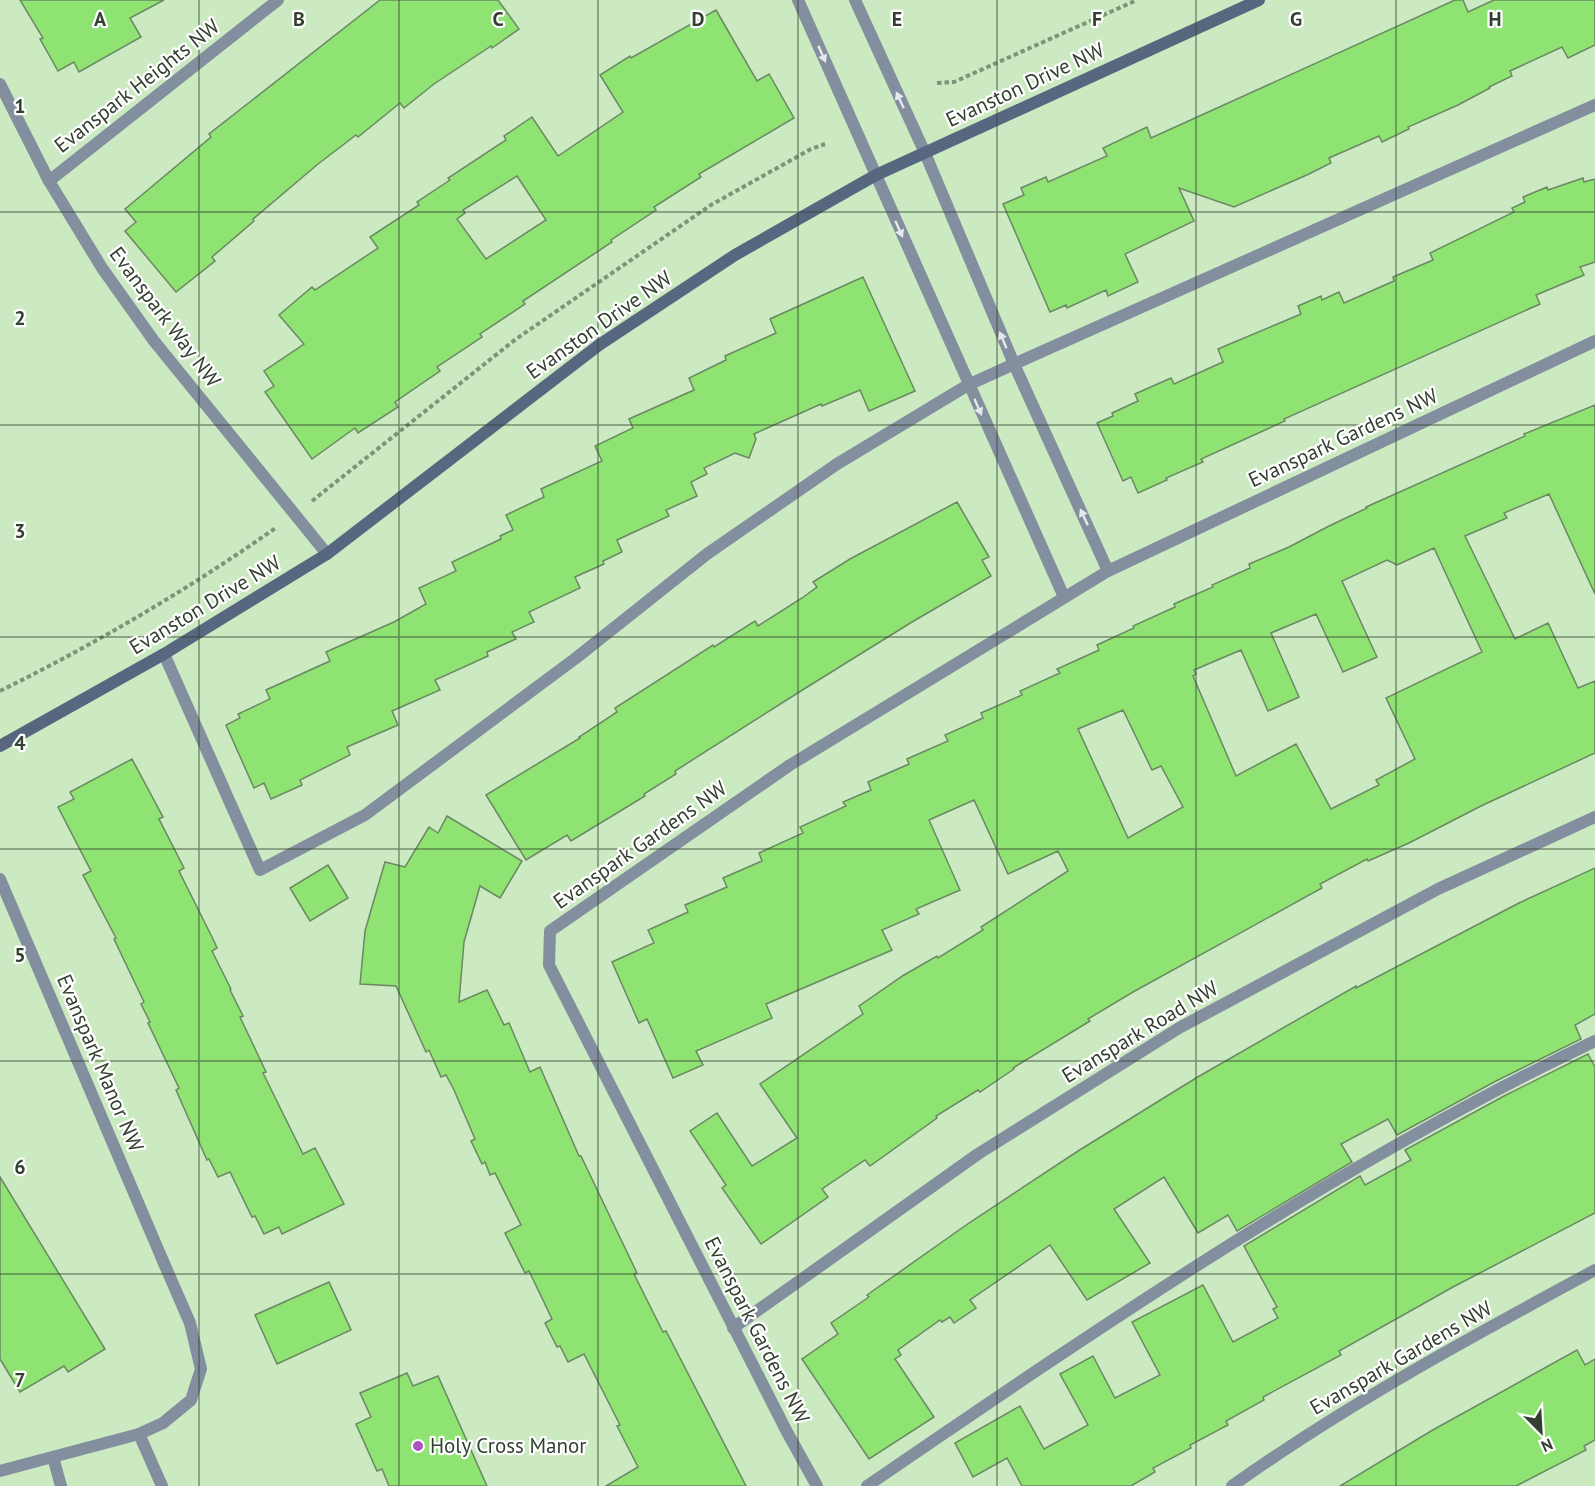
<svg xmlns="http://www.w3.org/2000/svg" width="1595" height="1486" font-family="'PT Sans',sans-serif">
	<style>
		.building { fill: #8ee373; stroke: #6b8862; stroke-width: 1.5; fill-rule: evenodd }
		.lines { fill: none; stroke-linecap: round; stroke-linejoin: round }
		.path { stroke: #7e9478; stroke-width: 4; stroke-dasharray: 4.5 3; stroke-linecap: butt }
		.lane { stroke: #838e9f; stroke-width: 12 }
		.street { stroke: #838e9f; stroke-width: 12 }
		.secondary { stroke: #576780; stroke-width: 12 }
		.oneway { fill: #e6e8ec }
		.grid { fill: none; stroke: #334030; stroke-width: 1.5; stroke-opacity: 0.55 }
		.poi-dot { fill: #aa54c2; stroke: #fff; stroke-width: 2 }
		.labels { text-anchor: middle; stroke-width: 4.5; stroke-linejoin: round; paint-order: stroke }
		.street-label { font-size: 21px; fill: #334030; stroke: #fff }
		.poi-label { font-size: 21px; fill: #334030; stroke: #fff; text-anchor: start }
		.grid-label { font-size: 20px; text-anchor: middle; font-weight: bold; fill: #334030; stroke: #fff; stroke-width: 4.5; stroke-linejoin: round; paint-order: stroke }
	</style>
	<rect width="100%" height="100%" fill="#cbeac1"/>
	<!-- building -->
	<g class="building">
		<polygon points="20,0 164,0 130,18 141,37 79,72 74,62 58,71 40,39 43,38"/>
		<polygon points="380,0 498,0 519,29 492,48 491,46 434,84 404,108 400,103 358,137 356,135 318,164 253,219 254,221 212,257 215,261 176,292 125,231 136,222 125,209 211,137 209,134"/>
		<polygon points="1455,0 1463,0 1468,12 1494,0 1595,0 1595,45 1568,58 1562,47 1510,71 1512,76 1489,87 1490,88 1458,105 1408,127 1409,129 1382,142 1379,136 1329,158 1331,163 1309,174 1234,207 1179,188 1194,221 1125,254 1138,282 1108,296 1106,290 1067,308 1066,305 1050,312 1003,204 1024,195 1021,188 1046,177 1048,182 1107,156 1103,148 1147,127 1151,138"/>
		<path d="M716 10 757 81 769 74 794 118 699 174 701 177 654 207 656 210 611 240 612 242 523 301 525 304 480 334 482 337 437 367 440 371 395 402 398 407 358 433 355 428 312 459 265 392 274 386 264 371 304 344 279 315 312 287 315 290 378 248 370 237 419 205 417 202 450 180 448 178 506 140 504 136 532 117 558 156 623 112 600 75 630 56 631 58ZM517 176 546 220 486 259 457 219 465 213 463 210Z"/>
		<polygon points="1583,178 1584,182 1595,179 1595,262 1580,267 1584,275 1536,295 1540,304 1284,419 1285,421 1201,459 1203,462 1166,478 1167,480 1138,493 1131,477 1123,481 1097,423 1113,416 1112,413 1138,401 1135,394 1171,378 1174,384 1223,362 1218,349 1301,314 1298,306 1321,296 1322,300 1339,292 1344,303 1394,281 1393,277 1433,260 1430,253 1514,212 1512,208 1525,202 1523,197 1547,187 1548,190"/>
		<polygon points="863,277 915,391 869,411 860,390 822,406 821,404 754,434 756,439 749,458 735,453 704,468 707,474 691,482 697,496 666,510 669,516 617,540 622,552 603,561 604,564 575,577 580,588 529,612 534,622 512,632 516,639 487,652 488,656 435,680 440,690 392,711 398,725 347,747 350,755 300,780 302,785 271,799 264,783 254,788 226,725 240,718 238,714 270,699 266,690 330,661 326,652 394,622 426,604 419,588 456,571 452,562 501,539 500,536 513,530 506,515 544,497 541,489 602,461 595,446 633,428 629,419 694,390 689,378 726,360 725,356 776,333 770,319"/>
		<path d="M1595 405V594L1549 494 1504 513 1507 518 1465 536 1515 639 1548 623 1578 688 1595 681V753L1481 806 1409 843 1368 861 1367 859 1320 884 1322 888 1133 992 1088 1019 1090 1021 1013 1068 1014 1069 980 1092 978 1090 936 1116 937 1118 870 1166 865 1160 822 1189 828 1197 761 1244 722 1188 726 1185 690 1131 717 1113 752 1166 797 1138 760 1084 863 1014 859 1006 904 975 937 956 938 958 983 930 981 927 1068 871 1058 851 1008 874 974 800 929 820 960 890 916 909 919 914 882 930 892 950 766 1004 772 1018 696 1051 703 1065 673 1078 647 1019 639 1023 612 962 654 943 648 930 688 912 685 905 727 887 723 878 762 861 759 853 803 833 800 827 846 806 843 802 871 790 868 782 909 764 907 759 948 741 945 735 983 718 981 713 1022 695 1020 691 1060 673 1057 669 1099 650 1097 645 1134 628 1133 626 1175 607 1174 604 1213 587 1212 585 1250 568 1249 564 1289 547 1329 526 1367 508 1366 507 1525 436 1524 434ZM1434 548 1482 652 1386 698 1415 759 1376 780 1379 785 1331 809 1296 744 1236 776 1193 676 1196 674 1194 670 1241 650 1268 711 1299 697 1271 633 1316 614 1343 672 1377 657 1342 581 1387 560 1397 565ZM1123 710 1152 770 1161 766 1183 807 1128 838 1078 729Z"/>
		<polygon points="957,502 989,557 982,560 991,576 912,622 804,689 675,771 676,774 644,794 645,796 617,813 571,841 567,835 526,860 486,795 580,738 579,737 617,712 615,708 713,645 714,647 755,621 758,626 802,598 817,587 813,582 850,559"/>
		<polygon points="132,759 163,817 159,819 184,868 179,871 213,939 217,948 212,951 231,989 230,990 243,1016 240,1017 266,1072 263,1073 303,1154 315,1148 344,1204 282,1234 279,1227 264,1234 255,1216 252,1217 230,1172 218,1177 209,1159 207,1160 176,1090 179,1088 148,1023 150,1022 141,1004 144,1002 114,939 116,938 83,875 91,871 58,807 74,799 70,792"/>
		<polygon points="447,816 522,861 500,898 480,886 464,942 459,1002 487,990 504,1025 509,1023 530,1072 540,1067 579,1156 581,1156 613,1223 637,1273 634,1274 663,1332 666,1331 746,1486 606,1486 638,1467 617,1426 620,1425 584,1354 568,1362 560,1346 557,1347 545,1323 552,1319 529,1271 525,1273 505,1233 521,1225 495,1173 490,1175 485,1162 482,1164 471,1141 475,1139 454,1090 446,1075 441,1077 429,1050 426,1052 396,986 360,984 365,931 385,862 405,867 429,827 438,833"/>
		<polygon points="328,865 348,898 310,921 290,888"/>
		<polygon points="1595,868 1595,1014 1575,1025 1581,1039 1496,1081 1397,1135 1388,1119 1341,1144 1352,1162 1237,1231 1228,1215 1198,1233 1164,1177 1114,1209 1150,1263 1087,1300 1050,1245 970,1300 976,1308 954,1323 950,1317 942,1322 940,1320 898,1350 901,1355 895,1359 934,1417 869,1459 802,1359 838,1334 831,1323 869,1297 867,1295 969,1223 1078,1151 1196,1078 1356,986 1356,988 1519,903"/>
		<polygon points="1588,1054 1595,1067 1595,1213 1453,1287 1339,1351 1341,1355 1263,1397 1264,1400 1226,1421 1228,1425 1190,1445 1191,1448 1153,1468 1155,1472 1131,1486 1022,1486 1007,1458 973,1477 955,1443 1020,1406 1044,1449 1088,1425 1060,1374 1093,1356 1115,1398 1160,1375 1132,1322 1203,1285 1233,1342 1278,1318 1273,1309 1277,1307 1244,1246 1360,1176 1365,1185 1411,1160 1405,1150 1504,1096"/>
		<polygon points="0,1177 105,1349 68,1372 64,1366 20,1392 0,1359"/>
		<polygon points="329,1282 351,1330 277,1364 255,1315"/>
		<polygon points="1577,1350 1585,1365 1595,1359 1595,1440 1584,1446 1586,1450 1516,1486 1340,1486 1431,1431"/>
		<polygon points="407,1373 413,1386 438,1376 487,1486 389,1486 382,1469 377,1471 356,1424 371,1417 360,1393"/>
	</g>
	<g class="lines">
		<!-- path -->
		<g class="path">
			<polyline points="937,83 954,82 1137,0"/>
			<polyline points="312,501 516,339 711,205 811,149 825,144"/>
			<path d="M0 691C97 643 189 589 277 527"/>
		</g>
		<!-- lane -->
		<g class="lane">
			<polyline points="164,654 260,870 365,815 576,658 707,554 837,464 968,385 1014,364 1595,105"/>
			<polyline points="139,1434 162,1486"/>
			<polyline points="53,1457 61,1486"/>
			<polyline points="0,1471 139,1434 163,1423 191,1400 201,1369 190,1323 163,1261"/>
			<path d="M867 1486C1101 1326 1339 1163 1595 1041"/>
		</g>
		<!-- street -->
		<g class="street">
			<polyline points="798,0 1064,597"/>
			<polyline points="855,0 925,153 1014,364 1108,571"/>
			<polyline points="0,84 49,181 102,268 154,341 327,554"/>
			<polyline points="49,181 278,0"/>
			<polyline points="0,879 163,1261"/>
			<polyline points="733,1328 978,1154 1179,1028 1438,889 1595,817"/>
			<polyline points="817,1486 787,1432 549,965 550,931 790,765 1108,571 1595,341"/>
			<path d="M1232 1486C1347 1404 1471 1337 1595 1270"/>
		</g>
		<!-- secondary -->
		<polyline class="secondary" points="0,746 164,654 327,554 599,345 735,255 876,175 1259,0"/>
	</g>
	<!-- one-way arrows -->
	<defs><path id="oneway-solid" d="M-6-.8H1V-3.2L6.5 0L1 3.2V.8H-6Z" transform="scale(1.5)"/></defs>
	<g class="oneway">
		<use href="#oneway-solid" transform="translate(822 54) rotate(66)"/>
		<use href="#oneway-solid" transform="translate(900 100) rotate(-115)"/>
		<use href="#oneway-solid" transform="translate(899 229) rotate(66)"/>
		<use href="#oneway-solid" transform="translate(1003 340) rotate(-113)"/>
		<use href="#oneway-solid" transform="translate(978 407) rotate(66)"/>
		<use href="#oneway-solid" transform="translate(1084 517) rotate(-115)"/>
	</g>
	<!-- grid -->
	<path class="grid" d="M199 0V1486M399 0V1486M598 0V1486M798 0V1486M997 0V1486M1196 0V1486M1396 0V1486M0 212H1595M0 425H1595M0 637H1595M0 849H1595M0 1061H1595M0 1274H1595"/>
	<!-- markers -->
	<circle class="poi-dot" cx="418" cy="1446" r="6"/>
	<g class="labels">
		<!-- street labels -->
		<g class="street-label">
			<text transform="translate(1025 85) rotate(-25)" y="7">Evanston Drive NW</text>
			<text transform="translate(137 86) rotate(-38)" y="7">Evanspark Heights NW</text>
			<text transform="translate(165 317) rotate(53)" y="7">Evanspark Way NW</text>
			<text transform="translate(599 325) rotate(-35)" y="7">Evanston Drive NW</text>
			<text transform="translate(1343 438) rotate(-25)" y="7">Evanspark Gardens NW</text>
			<text transform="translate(205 605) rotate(-31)" y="7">Evanston Drive NW</text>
			<text transform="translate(640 845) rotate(-35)" y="7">Evanspark Gardens NW</text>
			<text transform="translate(1140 1032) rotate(-31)" y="7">Evanspark Road NW</text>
			<text transform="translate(100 1063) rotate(67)" y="7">Evanspark Manor NW</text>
			<text transform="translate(757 1330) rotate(63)" y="7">Evanspark Gardens NW</text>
			<text transform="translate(1401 1358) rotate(-30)" y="7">Evanspark Gardens NW</text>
		</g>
		<!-- poi labels -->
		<g class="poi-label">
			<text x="430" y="1453">Holy Cross Manor</text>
		</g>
	</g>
	<g class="grid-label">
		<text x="100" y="26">A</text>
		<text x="299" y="26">B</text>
		<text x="498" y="26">C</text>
		<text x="698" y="26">D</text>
		<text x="897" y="26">E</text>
		<text x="1097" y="26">F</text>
		<text x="1296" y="26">G</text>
		<text x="1495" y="26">H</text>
		<text x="20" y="113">1</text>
		<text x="20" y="325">2</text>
		<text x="20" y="538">3</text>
		<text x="20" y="750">4</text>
		<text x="20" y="962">5</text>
		<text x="20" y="1174">6</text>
		<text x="20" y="1387">7</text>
	</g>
	<!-- north arrow -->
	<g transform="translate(1541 1432) rotate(156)" stroke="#ffffff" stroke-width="4.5" paint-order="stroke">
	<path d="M0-4.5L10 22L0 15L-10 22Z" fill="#334030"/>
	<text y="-9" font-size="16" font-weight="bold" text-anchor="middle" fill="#334030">N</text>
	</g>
</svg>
